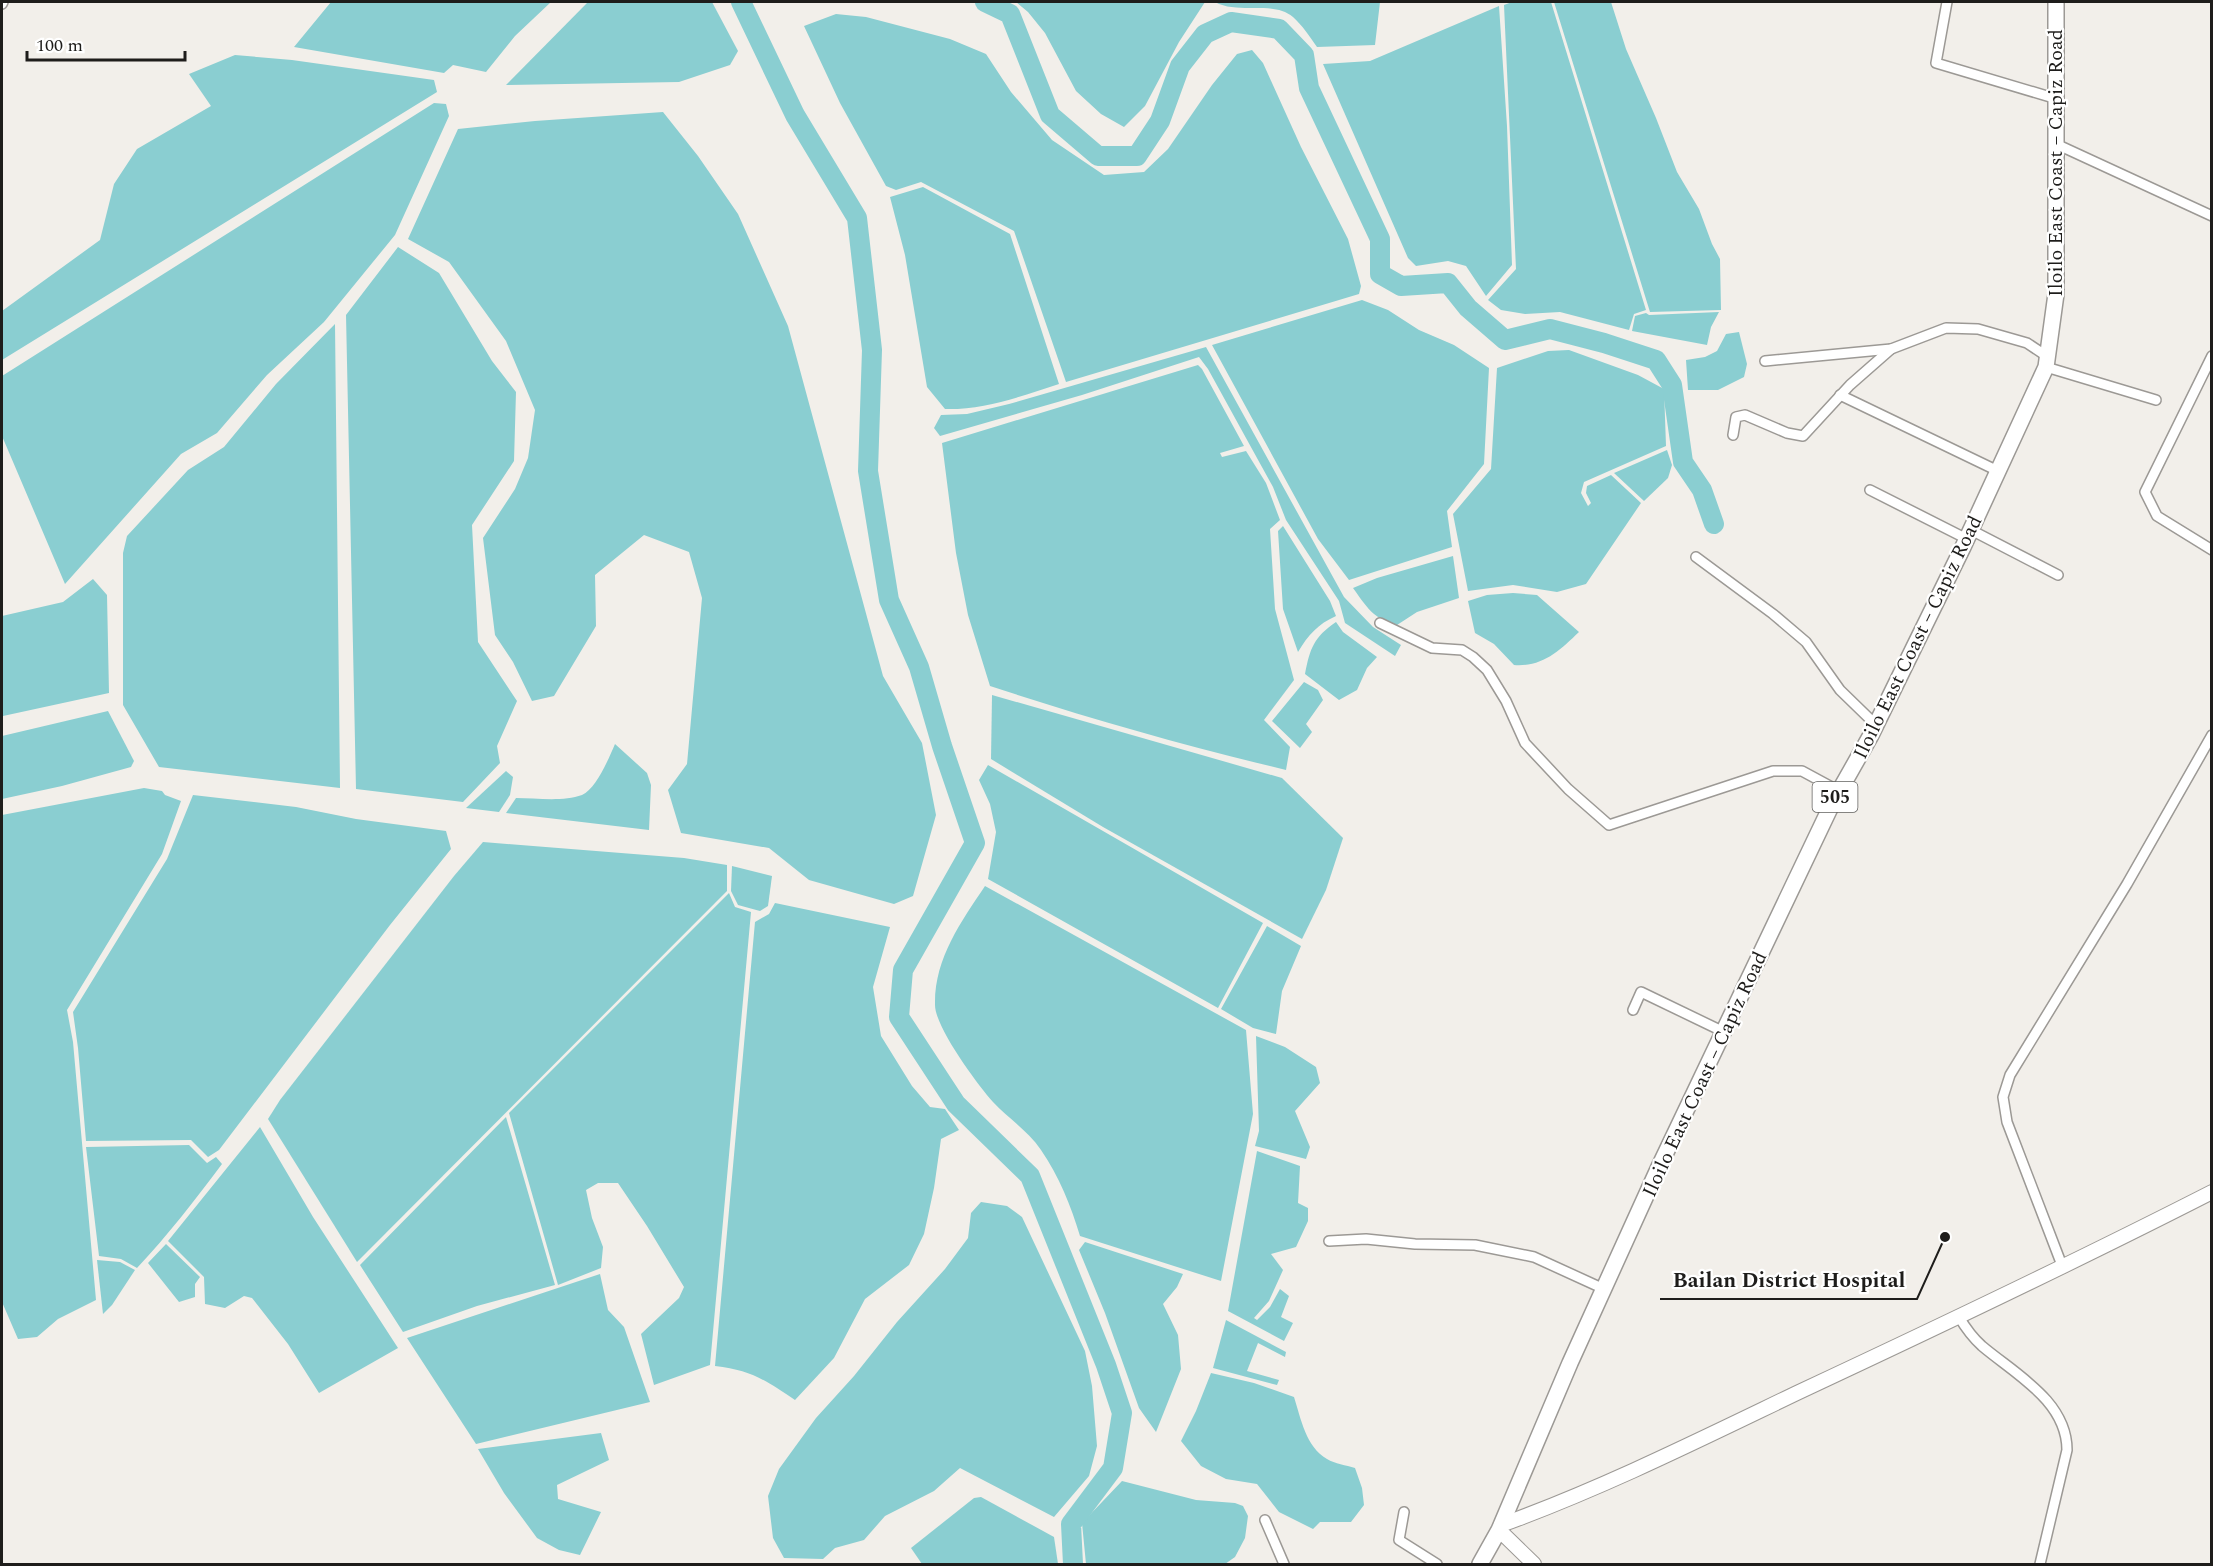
<svg xmlns="http://www.w3.org/2000/svg" width="2213" height="1566" font-family="Spectral,serif">
	<style>
		.water { fill: #8aced1 }
		.lines { fill: none; stroke-linecap: round; stroke-linejoin: round }
		.river { stroke: #8aced1; stroke-width: 20 }
		.minor-casing { stroke: #9c9995; stroke-width: 12 }
		.secondary-casing { stroke: #9c9995; stroke-width: 16 }
		.primary-casing { stroke: #9c9995; stroke-width: 18 }
		.minor { stroke: #fff; stroke-width: 9 }
		.secondary { stroke: #fff; stroke-width: 14 }
		.primary { stroke: #fff; stroke-width: 15 }
		.labels { text-anchor: middle; stroke-width: 4.5; stroke-linejoin: round; paint-order: stroke }
		.shield { fill: #fff; stroke: #62615f; stroke-width: 1.5 }
		.shield-label { font-size: 18px; font-weight: bold; fill: #1e1d1b }
		.street-label { font-size: 20px; fill: #1e1d1b; stroke: #fff }
		.leader { fill: none; stroke: #1e1d1b; stroke-width: 2 }
		.callout-dot { fill: #1e1d1b; stroke: #fff; stroke-width: 2 }
		.callout-label { font-size: 21px; text-anchor: middle; font-weight: bold; fill: #1e1d1b; stroke: #fff; stroke-width: 4.5; stroke-linejoin: round; paint-order: stroke }
	</style>
	<rect width="100%" height="100%" fill="#f2efea"/>
	<!-- water -->
	<g class="water">
		<polygon points="331,2 551,2 515,36 486,72 453,65 444,73 294,47"/>
		<polygon points="588,2 712,2 738,51 730,65 679,82 506,85"/>
		<polygon points="1016,2 1205,2 1179,42 1145,106 1124,127 1101,114 1076,91 1045,33 1028,12"/>
		<path d="M1215 2H1380L1375 45 1317 47C1310 37 1302 25 1293 17 1272 0 1239 15 1215 2Z"/>
		<polygon points="1512,2 1551,2 1646,310 1634,314 1629,330 1560,312 1525,314 1501,310 1488,300 1516,269 1504,5"/>
		<polygon points="1554,2 1611,2 1626,49 1656,118 1677,172 1699,209 1712,244 1720,259 1721,310 1650,312"/>
		<polygon points="1499,6 1507,126 1512,265 1486,296 1466,266 1448,261 1416,266 1408,258 1323,64 1370,61"/>
		<polygon points="836,14 866,17 950,39 986,54 1011,92 1052,140 1104,175 1144,172 1168,149 1212,85 1237,54 1252,50 1263,63 1301,147 1348,239 1361,286 1359,294 1066,382 1014,231 921,182 896,190 886,186 840,103 804,26"/>
		<polygon points="235,55 292,60 434,80 437,92 2,360 2,311 100,240 114,184 137,149 211,106 189,74"/>
		<polygon points="434,103 446,104 449,116 395,235 324,322 267,375 217,433 181,454 65,584 2,436 2,376"/>
		<polygon points="663,112 698,156 738,214 788,326 883,676 922,743 936,815 913,896 894,904 809,880 769,848 681,833 668,790 687,764 702,598 689,552 644,535 595,575 596,626 554,696 532,701 513,662 495,635 483,538 515,489 528,458 535,410 506,341 449,262 408,239 458,129 535,121"/>
		<path d="M923 187 1010 234 1059 384C1022 396 984 410 945 409L927 387 905 255 890 197Z"/>
		<polygon points="398,247 439,273 492,361 516,392 514,461 472,525 478,642 517,701 497,746 500,763 463,802 356,789 346,315"/>
		<polygon points="1362,300 1388,310 1419,330 1454,345 1489,368 1484,464 1447,511 1452,547 1349,580 1318,539 1212,345"/>
		<polygon points="1719,312 1711,327 1707,345 1632,331 1635,316 1646,313 1649,315"/>
		<polygon points="335,324 340,788 159,767 123,705 123,553 127,536 188,470 224,447 276,384"/>
		<polygon points="1739,332 1747,364 1744,377 1718,390 1688,390 1686,360 1705,357 1717,351 1726,334"/>
		<polygon points="1206,347 1344,597 1373,627 1401,645 1395,656 1345,623 1339,601 1286,520 1273,487 1208,369 1199,357 1082,395 940,436 934,428 941,415 967,414 1009,404"/>
		<polygon points="1569,350 1638,375 1664,389 1666,446 1584,482 1581,493 1588,506 1591,503 1586,493 1587,486 1611,475 1641,503 1586,584 1557,592 1513,585 1468,591 1453,514 1491,469 1497,368 1548,351"/>
		<path d="M1198 365 1202 369 1244 446 1220 453 1222 457 1246 451 1266 483 1280 520 1270 529 1275 609 1294 680 1264 720 1290 747 1286 770C1186 746 1087 718 990 686L968 615 956 553 942 443Z"/>
		<polygon points="1667,450 1672,465 1668,478 1644,501 1614,473"/>
		<path d="M1283 526 1330 601 1336 616C1318 624 1308 635 1298 652L1283 609 1278 531Z"/>
		<path d="M1453 556 1459 598 1417 612 1397 625C1374 620 1366 606 1353 588L1377 578Z"/>
		<polygon points="93,579 107,595 109,693 3,716 2,616 63,602"/>
		<path d="M1513 593 1537 595 1579 632C1559 651 1543 667 1514 665L1494 644 1475 633 1468 601 1487 595Z"/>
		<path d="M1336 622 1343 632 1377 657 1367 668 1357 690 1339 700 1305 674C1310 648 1314 637 1336 622Z"/>
		<polygon points="1304,682 1318,690 1323,700 1306,724 1312,732 1300,748 1272,721"/>
		<polygon points="992,695 1282,778 1343,838 1326,890 1302,939 1103,827 991,759"/>
		<polygon points="108,711 134,761 131,767 62,786 2,799 2,736"/>
		<path d="M615 744 647 773 651 785 649 830 506 813 516 798C536 798 563 802 582 795 596 789 609 758 615 744Z"/>
		<polygon points="988,765 1263,923 1218,1008 988,879 996,832 990,804 979,780"/>
		<polygon points="506,771 513,777 510,795 499,812 466,808"/>
		<polygon points="144,788 162,791 165,795 181,801 162,854 67,1010 73,1042 96,1300 58,1319 37,1337 18,1339 2,1302 2,815"/>
		<polygon points="193,795 296,807 356,819 446,831 451,849 390,925 219,1150 208,1157 191,1140 86,1141 78,1048 73,1012 167,859"/>
		<polygon points="483,842 684,858 727,865 727,891 357,1262 268,1119 280,1100 454,876"/>
		<polygon points="732,866 772,876 768,906 760,911 738,905 731,891"/>
		<path d="M985 886 1246 1030 1253 1114 1221 1281 1080 1236C1071 1206 1059 1176 1041 1150 1028 1131 1008 1118 993 1102 977 1084 935 1027 935 1005 934 959 961 922 985 886Z"/>
		<polygon points="729,893 735,907 751,912 710,1365 654,1385 641,1334 679,1298 684,1287 647,1226 618,1183 598,1183 586,1190 592,1218 603,1247 601,1268 558,1285 509,1113"/>
		<path d="M775 903 890 927 873 987 881 1036 912 1086 930 1107 945 1109 959 1130 941 1139 934 1188 924 1234 909 1265 865 1299 834 1358 795 1400C765 1380 751 1370 715 1366L755 922 769 914Z"/>
		<polygon points="1267,926 1301,946 1282,991 1276,1034 1253,1028 1221,1009"/>
		<polygon points="1256,1036 1285,1047 1316,1067 1320,1083 1295,1111 1310,1147 1306,1159 1255,1146 1259,1131"/>
		<polygon points="506,1117 555,1285 477,1306 403,1332 360,1265"/>
		<polygon points="260,1127 313,1217 398,1348 319,1393 288,1344 252,1298 244,1296 225,1308 205,1304 204,1277 168,1241"/>
		<path d="M189 1145 207 1163 216 1157 222 1164C195 1200 168 1235 137 1268L121 1259 99 1256 86 1147Z"/>
		<polygon points="1257,1151 1300,1166 1298,1203 1308,1208 1308,1221 1296,1247 1271,1254 1283,1270 1269,1301 1254,1318 1257,1320 1270,1307 1280,1289 1289,1296 1281,1317 1293,1323 1284,1341 1228,1311"/>
		<polygon points="981,1202 1007,1206 1022,1217 1085,1351 1092,1386 1097,1446 1089,1476 1054,1517 960,1468 934,1491 885,1516 864,1540 835,1548 823,1559 784,1558 773,1538 768,1496 779,1469 816,1418 854,1376 897,1322 945,1269 968,1238 971,1213"/>
		<polygon points="1085,1242 1183,1274 1177,1287 1163,1304 1178,1335 1181,1369 1156,1432 1139,1408 1105,1313 1079,1250"/>
		<polygon points="166,1244 200,1277 195,1284 195,1297 179,1302 148,1263"/>
		<polygon points="97,1260 120,1262 135,1270 112,1305 103,1314"/>
		<polygon points="600,1274 608,1310 624,1327 650,1402 476,1444 407,1338"/>
		<polygon points="1226,1320 1286,1352 1285,1357 1258,1343 1247,1371 1279,1380 1277,1385 1213,1368"/>
		<path d="M1211 1373 1254 1383 1294 1397C1301 1419 1306 1447 1327 1459 1335 1464 1346 1465 1355 1468L1362 1488 1364 1505 1351 1522H1320L1313 1529 1279 1512 1257 1484 1226 1479 1201 1466 1181 1441 1196 1411Z"/>
		<polygon points="601,1433 609,1460 557,1485 558,1499 601,1512 580,1555 559,1550 537,1538 504,1493 478,1449"/>
		<polygon points="1122,1481 1196,1500 1235,1503 1243,1506 1248,1516 1245,1538 1235,1557 1225,1564 1086,1564 1082,1523"/>
		<polygon points="981,1497 1054,1537 1058,1564 922,1564 911,1548 974,1498"/>
	</g>
	<g class="lines">
		<!-- river -->
		<g class="river">
			<polyline points="741,2 795,115 857,218 872,350 868,471 889,600 919,667 942,746 975,843 903,970 899,1017 956,1104 1030,1176 1106,1365 1122,1413 1113,1468 1071,1524 1073,1564"/>
			<polyline points="985,2 1010,14 1050,115 1098,156 1137,156 1160,121 1180,66 1205,34 1231,22 1279,29 1304,55 1309,88 1380,239 1380,274 1401,286 1448,283 1468,308 1505,340 1550,329 1604,343 1656,360 1672,385 1683,462 1702,490 1714,524"/>
		</g>
		<defs>
			<g id="minor">
				<polyline points="1947,2 1936,63 2057,99"/>
				<polyline points="2,4 3,2"/>
				<polyline points="2056,144 2212,216"/>
				<polyline points="2212,356 2145,492 2157,516 2212,550"/>
				<polyline points="1765,361 1891,349 1946,328 1978,329 2027,343 2048,357"/>
				<polyline points="2046,367 2156,400"/>
				<polyline points="1840,395 1998,471"/>
				<polyline points="1733,435 1736,417 1745,415 1787,433 1803,436 1850,385 1891,349"/>
				<polyline points="1870,490 1967,539"/>
				<polyline points="1971,530 2058,575"/>
				<polyline points="1696,557 1773,614 1806,642 1840,690 1876,725"/>
				<polyline points="1380,623 1432,648 1462,650 1473,657 1487,670 1506,701 1525,743 1568,789 1609,825 1773,771 1802,771 1839,791"/>
				<polyline points="1633,1010 1641,992 1724,1032"/>
				<polyline points="1329,1241 1366,1239 1415,1244 1475,1245 1534,1257 1604,1289"/>
				<polyline points="2063,1268 2007,1122 2003,1097 2010,1075 2127,884 2212,735"/>
				<path d="M1959 1317C1965 1327 1973 1338 1982 1346 2015 1374 2067 1401 2067 1450L2040 1564"/>
				<polyline points="1404,1512 1399,1540 1437,1564"/>
				<polyline points="1265,1520 1284,1564"/>
			</g>
			<g id="secondary">
				<path d="M1501 1525C1603 1488 1701 1439 1799 1392 1938 1327 2075 1262 2212 1192"/>
				<polyline points="1499,1530 1534,1564"/>
			</g>
			<polyline id="primary" points="1480,1564 1499,1530 1570,1363 1659,1167 1832,804 1871,735 1963,547 2046,367 2056,294 2056,2"/>
		</defs>
		<!-- minor casing -->
		<use href="#minor" class="minor-casing"/>
		<!-- secondary casing -->
		<use href="#secondary" class="secondary-casing"/>
		<!-- primary casing -->
		<use href="#primary" class="primary-casing"/>
		<!-- minor -->
		<use href="#minor" class="minor"/>
		<!-- secondary -->
		<use href="#secondary" class="secondary"/>
		<!-- primary -->
		<use href="#primary" class="primary"/>
	</g>
	<g class="labels">
		<!-- shield labels -->
		<rect class="shield" x="1812.5" y="782" width="45" height="30" rx="4.5"/>
		<g class="shield-label">
			<text x="1835" y="803">505</text>
		</g>
		<!-- street labels -->
		<g class="street-label">
			<text transform="translate(2055 163) rotate(-90)" y="7">Iloilo East Coast – Capiz Road</text>
			<text transform="translate(1917 637) rotate(-64)" y="7">Iloilo East Coast – Capiz Road</text>
			<text transform="translate(1704 1074) rotate(-65)" y="7">Iloilo East Coast – Capiz Road</text>
		</g>
	</g>
	<!-- callouts -->
	<path class="leader" d="M1945 1237L1917 1299H1660"/>
	<circle class="callout-dot" cx="1945" cy="1237" r="6"/>
	<g class="callout-label">
		<text x="1789" y="1287">Bailan District Hospital</text>
	</g>
	<!-- border -->
	<rect width="2213" height="1566" fill="none" stroke="#1e1d1b" stroke-width="6"/>
	<!-- scale -->
	<path d="M27 51v9h158v-9" fill="none" stroke="#1e1d1b" stroke-width="3"/>
	<text x="36" y="51" font-size="18" fill="#1e1d1b" stroke="#ffffff" stroke-width="4.5" paint-order="stroke">100 m</text>
</svg>
